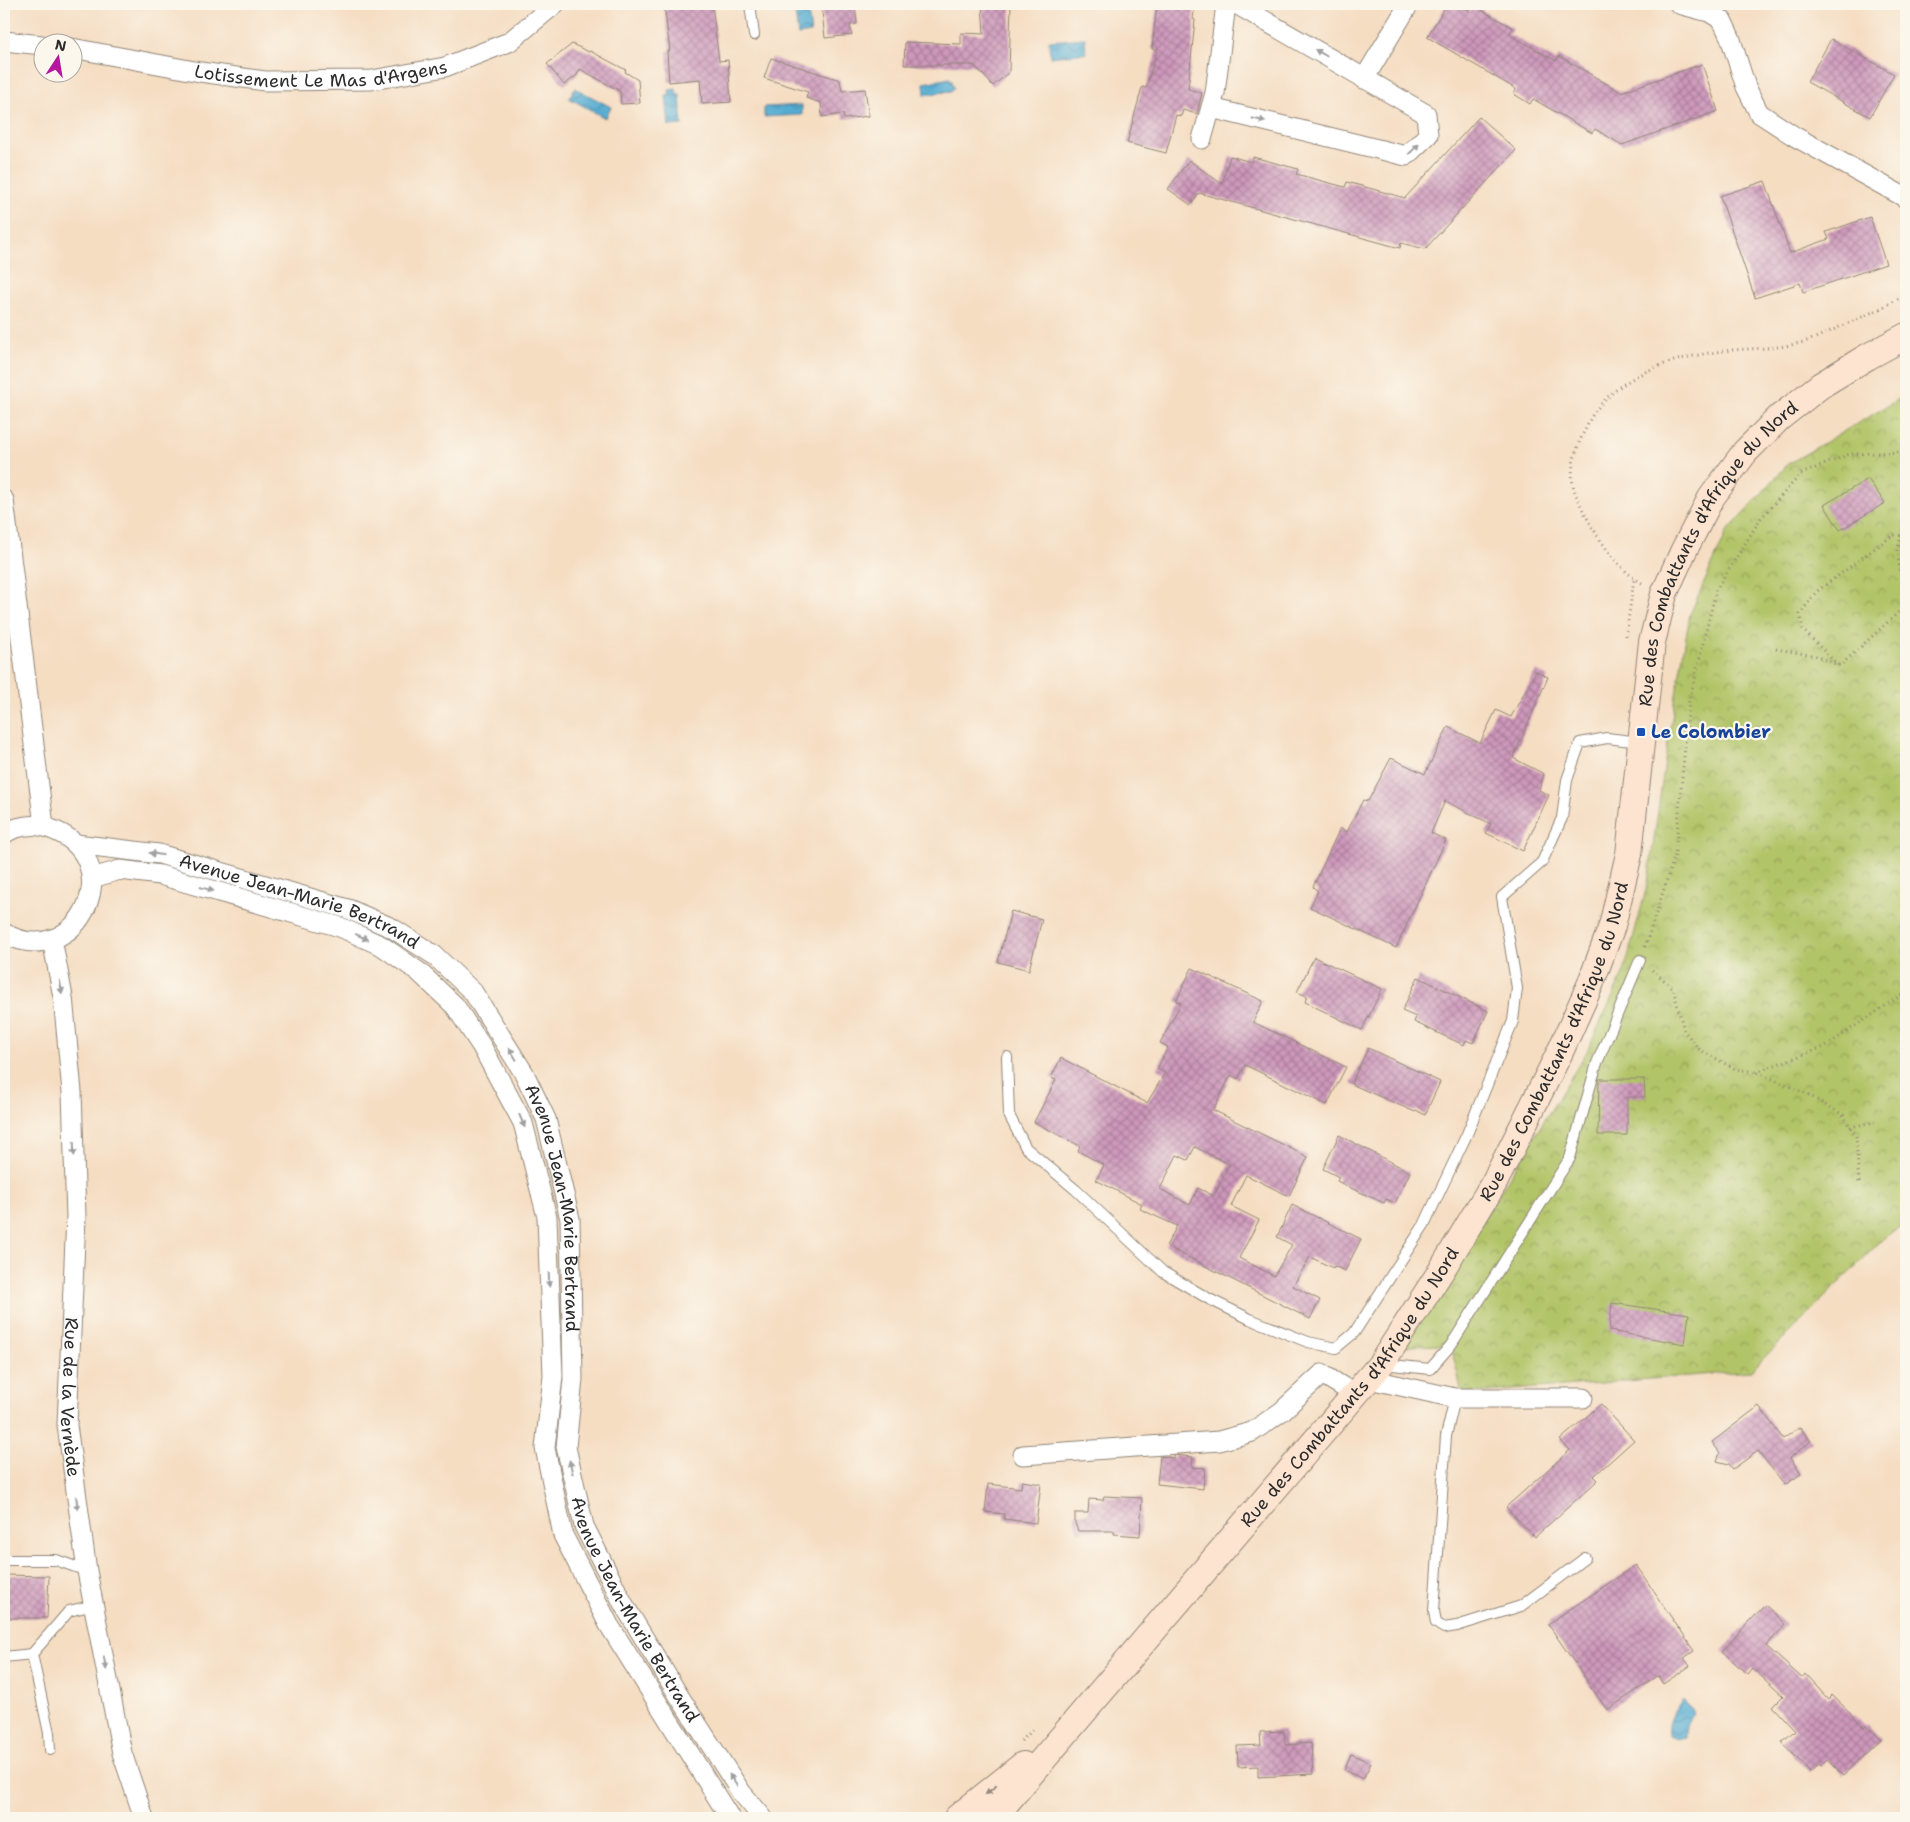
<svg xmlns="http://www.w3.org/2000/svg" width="1910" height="1822" font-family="'Shantell Sans',sans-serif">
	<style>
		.park { fill: url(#park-crowns); stroke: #6e7849 }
		.water { fill: url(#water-waves); stroke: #406c7e }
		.building { fill: url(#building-cross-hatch); fill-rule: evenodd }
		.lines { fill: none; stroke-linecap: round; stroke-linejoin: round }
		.lane-casing { stroke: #908476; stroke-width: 12 }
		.street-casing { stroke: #908476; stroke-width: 21 }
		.secondary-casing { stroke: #908476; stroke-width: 28 }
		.path { stroke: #908476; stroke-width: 3; stroke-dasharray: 1 4; stroke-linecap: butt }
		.lane { stroke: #fff; stroke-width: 10 }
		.street { stroke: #fff; stroke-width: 19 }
		.secondary { stroke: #fde4d0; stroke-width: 26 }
		.oneway { fill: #a0a0a0 }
		.oneway2 { fill: #94887e }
		.transit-dot { fill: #1a4fb4; stroke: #fbf7ec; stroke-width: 2 }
		.labels { text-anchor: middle; stroke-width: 4.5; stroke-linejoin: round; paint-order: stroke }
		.street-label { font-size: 18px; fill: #2b2b2b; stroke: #fbf7ec }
		.transit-label { font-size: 18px; font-weight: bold; fill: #164399; stroke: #fbf7ec; text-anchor: start }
	</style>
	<defs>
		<pattern id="park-crowns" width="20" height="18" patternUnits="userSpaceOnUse" patternTransform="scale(1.25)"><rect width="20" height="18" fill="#b2c467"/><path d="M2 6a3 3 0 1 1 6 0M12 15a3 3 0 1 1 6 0" fill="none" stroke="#919f55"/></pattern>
		<pattern id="water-waves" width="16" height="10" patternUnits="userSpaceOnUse" patternTransform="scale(1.25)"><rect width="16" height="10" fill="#55acd2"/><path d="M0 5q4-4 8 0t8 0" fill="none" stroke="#478cab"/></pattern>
		<pattern id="building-cross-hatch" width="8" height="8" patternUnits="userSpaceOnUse" patternTransform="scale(1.25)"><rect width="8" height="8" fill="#ce98bb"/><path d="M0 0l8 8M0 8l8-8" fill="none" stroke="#a77c98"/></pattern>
	</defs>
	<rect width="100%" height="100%" fill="#fbf7ec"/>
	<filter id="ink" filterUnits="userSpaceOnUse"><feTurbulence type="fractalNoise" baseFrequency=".02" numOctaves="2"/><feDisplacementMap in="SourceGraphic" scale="10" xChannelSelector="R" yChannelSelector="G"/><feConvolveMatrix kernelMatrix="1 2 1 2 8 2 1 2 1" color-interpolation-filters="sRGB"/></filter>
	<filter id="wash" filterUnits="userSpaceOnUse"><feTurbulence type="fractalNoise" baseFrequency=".0096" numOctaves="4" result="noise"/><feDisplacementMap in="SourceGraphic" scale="20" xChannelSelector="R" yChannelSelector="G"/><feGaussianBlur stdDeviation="1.12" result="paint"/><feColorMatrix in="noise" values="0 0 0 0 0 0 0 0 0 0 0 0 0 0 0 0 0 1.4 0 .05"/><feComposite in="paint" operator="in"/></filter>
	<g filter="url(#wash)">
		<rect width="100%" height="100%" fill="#f5ddc2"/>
		<!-- park -->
		<polygon class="park" points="1906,395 1906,1224 1889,1233 1751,1371 1462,1394 1451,1345 1405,1346 1586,1053 1624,972 1648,882 1667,747 1690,614 1727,532 1788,464"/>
		<!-- water -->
		<g class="water">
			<polygon points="796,4 807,4 811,33 798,35 794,5"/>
			<polygon points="1085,38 1086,53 1050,57 1049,41"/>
			<polygon points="950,78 952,81 954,88 951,91 925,95 924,83"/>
			<polygon points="575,88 611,107 605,118 569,98"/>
			<polygon points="676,89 677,95 680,95 682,125 669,126 666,96 670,95 669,90"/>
			<polygon points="802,105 802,115 764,117 764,107"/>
			<path d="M1684 1700 1693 1709 1695 1714C1686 1719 1685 1728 1685 1737L1676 1739 1669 1736C1667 1722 1674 1709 1684 1700Z"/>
		</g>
		<g id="blocks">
			<!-- building -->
			<g class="building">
				<polygon points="664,4 712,4 719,61 728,60 731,102 702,104 700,79 669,82 667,51 670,51"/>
				<polygon points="821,4 855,4 857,24 850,25 852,35 825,38"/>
				<polygon points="982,4 1011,4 1009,72 993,86 974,65 904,65 905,42 961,44 961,33 984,34"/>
				<polygon points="1157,4 1195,4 1193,19 1195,20 1188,89 1202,93 1197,114 1183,110 1181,116 1176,115 1166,153 1127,143 1142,87 1146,88 1157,50 1152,49"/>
				<polygon points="1447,4 1457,4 1470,11 1473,5 1513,28 1509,34 1556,61 1559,56 1621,92 1702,64 1718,111 1622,145 1595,129 1592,133 1533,99 1530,104 1514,94 1516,89 1427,37"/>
				<polygon points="1831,39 1894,74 1870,117 1807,82"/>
				<polygon points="572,44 589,52 590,51 626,70 625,72 638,80 640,103 621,104 620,91 580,69 577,75 564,85 547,64"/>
				<polygon points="771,58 840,80 842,91 865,89 869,116 844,119 843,114 822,117 821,103 806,98 808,92 764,78"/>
				<polygon points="1479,117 1516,150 1425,249 1401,243 1400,248 1199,193 1191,205 1168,189 1189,160 1222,184 1230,156 1251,162 1253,157 1298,169 1296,174 1326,182 1345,187 1347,182 1405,198"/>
				<polygon points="1765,181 1790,253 1829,239 1826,232 1870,217 1886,264 1803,292 1800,283 1755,298 1720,196"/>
				<polygon points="1868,479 1885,503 1840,530 1824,505"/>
				<polygon points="1536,671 1548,677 1513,758 1544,774 1539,790 1549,795 1523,851 1486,833 1491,824 1445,801 1431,833 1446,840 1396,948 1310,907 1318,891 1313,887 1340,828 1347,832 1363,800 1368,801 1391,758 1425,774 1448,727 1480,743 1496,710 1511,717"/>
				<polygon points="1011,911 1042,919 1029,970 998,962"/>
				<polygon points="1314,957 1382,989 1362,1030 1305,1002 1307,996 1297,992"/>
				<path d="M1192 968 1263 1001 1253 1022 1346 1067 1327 1105 1245 1065 1238 1079 1231 1075 1213 1110 1308 1157 1289 1196 1246 1175 1231 1206 1259 1220 1239 1258 1274 1276 1292 1245 1277 1237 1292 1205 1361 1239 1345 1271 1334 1266 1333 1268 1310 1257 1293 1286 1320 1300 1310 1319 1166 1246 1177 1226 1140 1209 1142 1204 1096 1180 1104 1165 1078 1151 1080 1146 1034 1122 1056 1080 1051 1078 1061 1058 1147 1103 1165 1073 1157 1069 1168 1047 1160 1043 1181 1003 1176 1001ZM1195 1147 1229 1164 1214 1196 1198 1188 1190 1205 1160 1189 1177 1155 1188 1160Z"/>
				<polygon points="1418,977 1488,1011 1473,1043 1466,1040 1464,1045 1414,1022 1416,1017 1402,1011"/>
				<polygon points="1368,1048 1440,1082 1425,1115 1416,1110 1415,1112 1351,1084"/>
				<polygon points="1599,1079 1644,1079 1645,1097 1627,1097 1627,1135 1598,1135"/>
				<polygon points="1339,1135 1410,1172 1395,1203 1386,1199 1384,1203 1353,1189 1337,1181 1339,1177 1323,1169"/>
				<polygon points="1612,1303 1689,1314 1685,1344 1609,1331"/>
				<polygon points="1601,1404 1634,1440 1594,1476 1598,1480 1535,1537 1506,1507 1570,1450 1560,1440"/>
				<polygon points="1759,1406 1783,1439 1800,1427 1811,1441 1790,1458 1801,1474 1785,1485 1758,1451 1733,1469 1729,1464 1717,1461 1720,1453 1712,1442"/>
				<polygon points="1174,1455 1193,1457 1192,1467 1205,1468 1203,1489 1157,1484 1160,1456 1174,1458"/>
				<polygon points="1022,1481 1041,1484 1036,1523 1004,1519 1004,1514 985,1512 988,1484 1021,1488"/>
				<polygon points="1104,1496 1142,1498 1140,1536 1114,1534 1114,1531 1078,1531 1075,1523 1075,1513 1088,1513 1089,1499 1103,1500"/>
				<polygon points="1636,1565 1694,1651 1684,1658 1690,1666 1663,1684 1658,1676 1607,1710 1548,1624"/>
				<polygon points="4,1575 49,1576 47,1618 4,1618"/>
				<polygon points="1765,1605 1786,1624 1766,1646 1802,1678 1805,1674 1828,1699 1832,1695 1865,1727 1867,1725 1881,1740 1844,1775 1828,1759 1821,1766 1819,1764 1810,1772 1782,1742 1795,1730 1773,1706 1783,1696 1752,1668 1747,1674 1722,1651"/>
				<polygon points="1284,1731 1285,1745 1311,1743 1313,1774 1258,1777 1258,1766 1238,1767 1237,1746 1261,1745 1260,1732"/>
				<polygon points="1351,1754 1371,1763 1363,1779 1344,1770"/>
			</g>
		</g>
	</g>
	<g filter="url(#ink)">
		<use href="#blocks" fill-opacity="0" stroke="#908476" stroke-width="1"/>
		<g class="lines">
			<defs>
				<g id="lane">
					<polyline points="750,4 754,35"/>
					<polyline points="1007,1057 1009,1115 1026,1148 1076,1190 1163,1272 1209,1299 1250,1319 1308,1342 1336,1348 1354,1333 1424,1225 1467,1134 1513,1021 1517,988 1502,897 1542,862 1562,818 1567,780 1580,743 1607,738 1640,742"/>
					<polyline points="1383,1364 1430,1369 1451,1345 1570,1158 1597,1063 1640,960"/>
					<polyline points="1455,1398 1446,1436 1434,1611 1436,1623 1444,1628 1457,1626 1521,1606 1585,1558"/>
					<polyline points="4,1560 56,1560 87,1571"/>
					<polyline points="32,1654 69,1611 94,1605"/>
					<polyline points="4,1657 32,1654 49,1733 50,1750"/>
				</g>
				<g id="street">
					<polyline points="1679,4 1709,12 1722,20 1730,37 1746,87 1759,113 1794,136 1906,198"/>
					<polyline points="4,41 42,45"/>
					<path id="s1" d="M72 48 200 72 265 81 372 80 445 67 509 42 555 4"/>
					<polyline points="1364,79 1409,4"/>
					<polyline points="1211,108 1406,156 1428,135 1426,114 1236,4"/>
					<polyline points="1202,139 1215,93 1226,4"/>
					<polyline points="4,500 44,826"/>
					<path d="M4 834C15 826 35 823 48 828 134 857 78 975 4 933"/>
					<path id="s2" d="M76 844 159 854 348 909 392 928 434 955 473 992 524 1073 546 1119 570 1219 573 1379 566 1447 584 1526 624 1605 679 1696 741 1792 763 1818"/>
					<polyline points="92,878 120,870 160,875 340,927 382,946 419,972 455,1006 482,1047 523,1123 547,1217 553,1376 545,1448 563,1535 609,1625 730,1818"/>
					<path id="s3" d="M52 939 63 997 72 1092 76 1217 67 1425 87 1571 122 1753 144 1818"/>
					<polyline points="1369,1379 1455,1398 1583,1398"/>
					<polyline points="1023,1455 1219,1441 1252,1432 1282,1411 1322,1374 1356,1395"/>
				</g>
				<g id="secondary">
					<polyline points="957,1818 1023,1765"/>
					<path id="s4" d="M993 1818 1381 1364 1441 1271 1494 1183 1560 1052 1590 985 1612 926 1629 854 1652 642 1664 594 1683 552 1711 498 1745 452 1779 418 1821 385 1867 357 1906 336"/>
				</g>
			</defs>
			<!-- lane casing -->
			<use href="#lane" class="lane-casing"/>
			<!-- street casing -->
			<use href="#street" class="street-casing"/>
			<!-- secondary casing -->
			<use href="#secondary" class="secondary-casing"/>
			<!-- path -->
			<g class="path">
				<path d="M1642 583C1616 570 1588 524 1577 497 1567 476 1574 452 1584 432 1588 425 1591 415 1597 409 1628 369 1684 355 1732 350 1758 348 1781 349 1807 341 1819 337 1830 331 1842 326 1864 316 1886 307 1906 294"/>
				<polyline points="1626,636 1634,579"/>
				<polyline points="1776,649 1816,656 1840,666 1902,609 1905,596 1897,551 1906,518"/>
				<polyline points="1838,665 1803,630 1800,614 1816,592 1893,535 1906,536"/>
				<polyline points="1645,947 1675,855 1689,702 1716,590 1761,518 1801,474 1850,454 1906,452"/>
				<polyline points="1652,970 1673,988 1684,1031 1700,1050 1735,1069 1756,1072 1809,1095 1843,1115 1856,1136 1859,1185"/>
				<polyline points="1756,1072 1824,1047 1906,992"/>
				<polyline points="1850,1127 1875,1122"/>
				<polyline points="1021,1741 1035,1728"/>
			</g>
			<!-- lane -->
			<use href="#lane" class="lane"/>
			<!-- street -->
			<use href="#street" class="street"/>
			<!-- secondary -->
			<use href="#secondary" class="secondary"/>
		</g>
		<!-- one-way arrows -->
		<defs><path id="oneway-solid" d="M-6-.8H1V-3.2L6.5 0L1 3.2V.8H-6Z" transform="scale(1.25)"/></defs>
		<g class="oneway">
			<use href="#oneway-solid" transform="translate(1321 53) rotate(-150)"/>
			<use href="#oneway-solid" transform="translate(1259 120) rotate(14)"/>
			<use href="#oneway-solid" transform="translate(1414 149) rotate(-44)"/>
			<use href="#oneway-solid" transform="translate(156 854) rotate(-171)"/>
			<use href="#oneway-solid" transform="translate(207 889) rotate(16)"/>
			<use href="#oneway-solid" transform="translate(362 937) rotate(24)"/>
			<use href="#oneway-solid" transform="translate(61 987) rotate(80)"/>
			<use href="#oneway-solid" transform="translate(513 1054) rotate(-121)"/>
			<use href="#oneway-solid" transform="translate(522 1121) rotate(67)"/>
			<use href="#oneway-solid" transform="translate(74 1149) rotate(88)"/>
			<use href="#oneway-solid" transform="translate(549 1280) rotate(88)"/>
			<use href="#oneway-solid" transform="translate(571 1467) rotate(-103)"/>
			<use href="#oneway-solid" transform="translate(77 1503) rotate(83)"/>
			<use href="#oneway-solid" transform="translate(105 1663) rotate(79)"/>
			<use href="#oneway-solid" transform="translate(733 1780) rotate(-123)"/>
		</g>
		<use class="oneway2" href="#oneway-solid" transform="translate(991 1790) rotate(140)"/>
	</g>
	<!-- markers -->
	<rect class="transit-dot" x="1636" y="727" width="10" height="10" rx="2.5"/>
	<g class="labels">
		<!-- street labels -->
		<g class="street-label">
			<text dy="6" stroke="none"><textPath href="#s1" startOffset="252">Lotissement Le Mas d'Argens</textPath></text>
			<text dy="6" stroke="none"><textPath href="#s4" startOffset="1490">Rue des Combattants d'Afrique du Nord</textPath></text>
			<text dy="6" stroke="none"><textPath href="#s2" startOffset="232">Avenue Jean-Marie Bertrand</textPath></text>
			<text dy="6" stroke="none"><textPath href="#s4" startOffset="965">Rue des Combattants d'Afrique du Nord</textPath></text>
			<text dy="6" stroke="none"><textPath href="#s2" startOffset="668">Avenue Jean-Marie Bertrand</textPath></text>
			<text dy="6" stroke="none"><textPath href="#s4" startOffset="560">Rue des Combattants d'Afrique du Nord</textPath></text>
			<text dy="6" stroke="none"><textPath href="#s3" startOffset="460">Rue de la Vernède</textPath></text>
			<text dy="6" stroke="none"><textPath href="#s2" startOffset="1088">Avenue Jean-Marie Bertrand</textPath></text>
		</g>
		<!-- transit labels -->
		<g class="transit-label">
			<text x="1651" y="738">Le Colombier</text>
		</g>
	</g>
	<!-- margin -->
	<rect width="1910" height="1822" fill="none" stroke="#fbf7ec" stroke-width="20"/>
	<!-- north arrow -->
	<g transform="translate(58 58) rotate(12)"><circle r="24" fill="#fbf7ec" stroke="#a8a59f"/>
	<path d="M0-4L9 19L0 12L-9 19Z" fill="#b5179e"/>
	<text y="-8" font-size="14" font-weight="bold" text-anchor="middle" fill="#2b2b2b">N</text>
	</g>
</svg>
